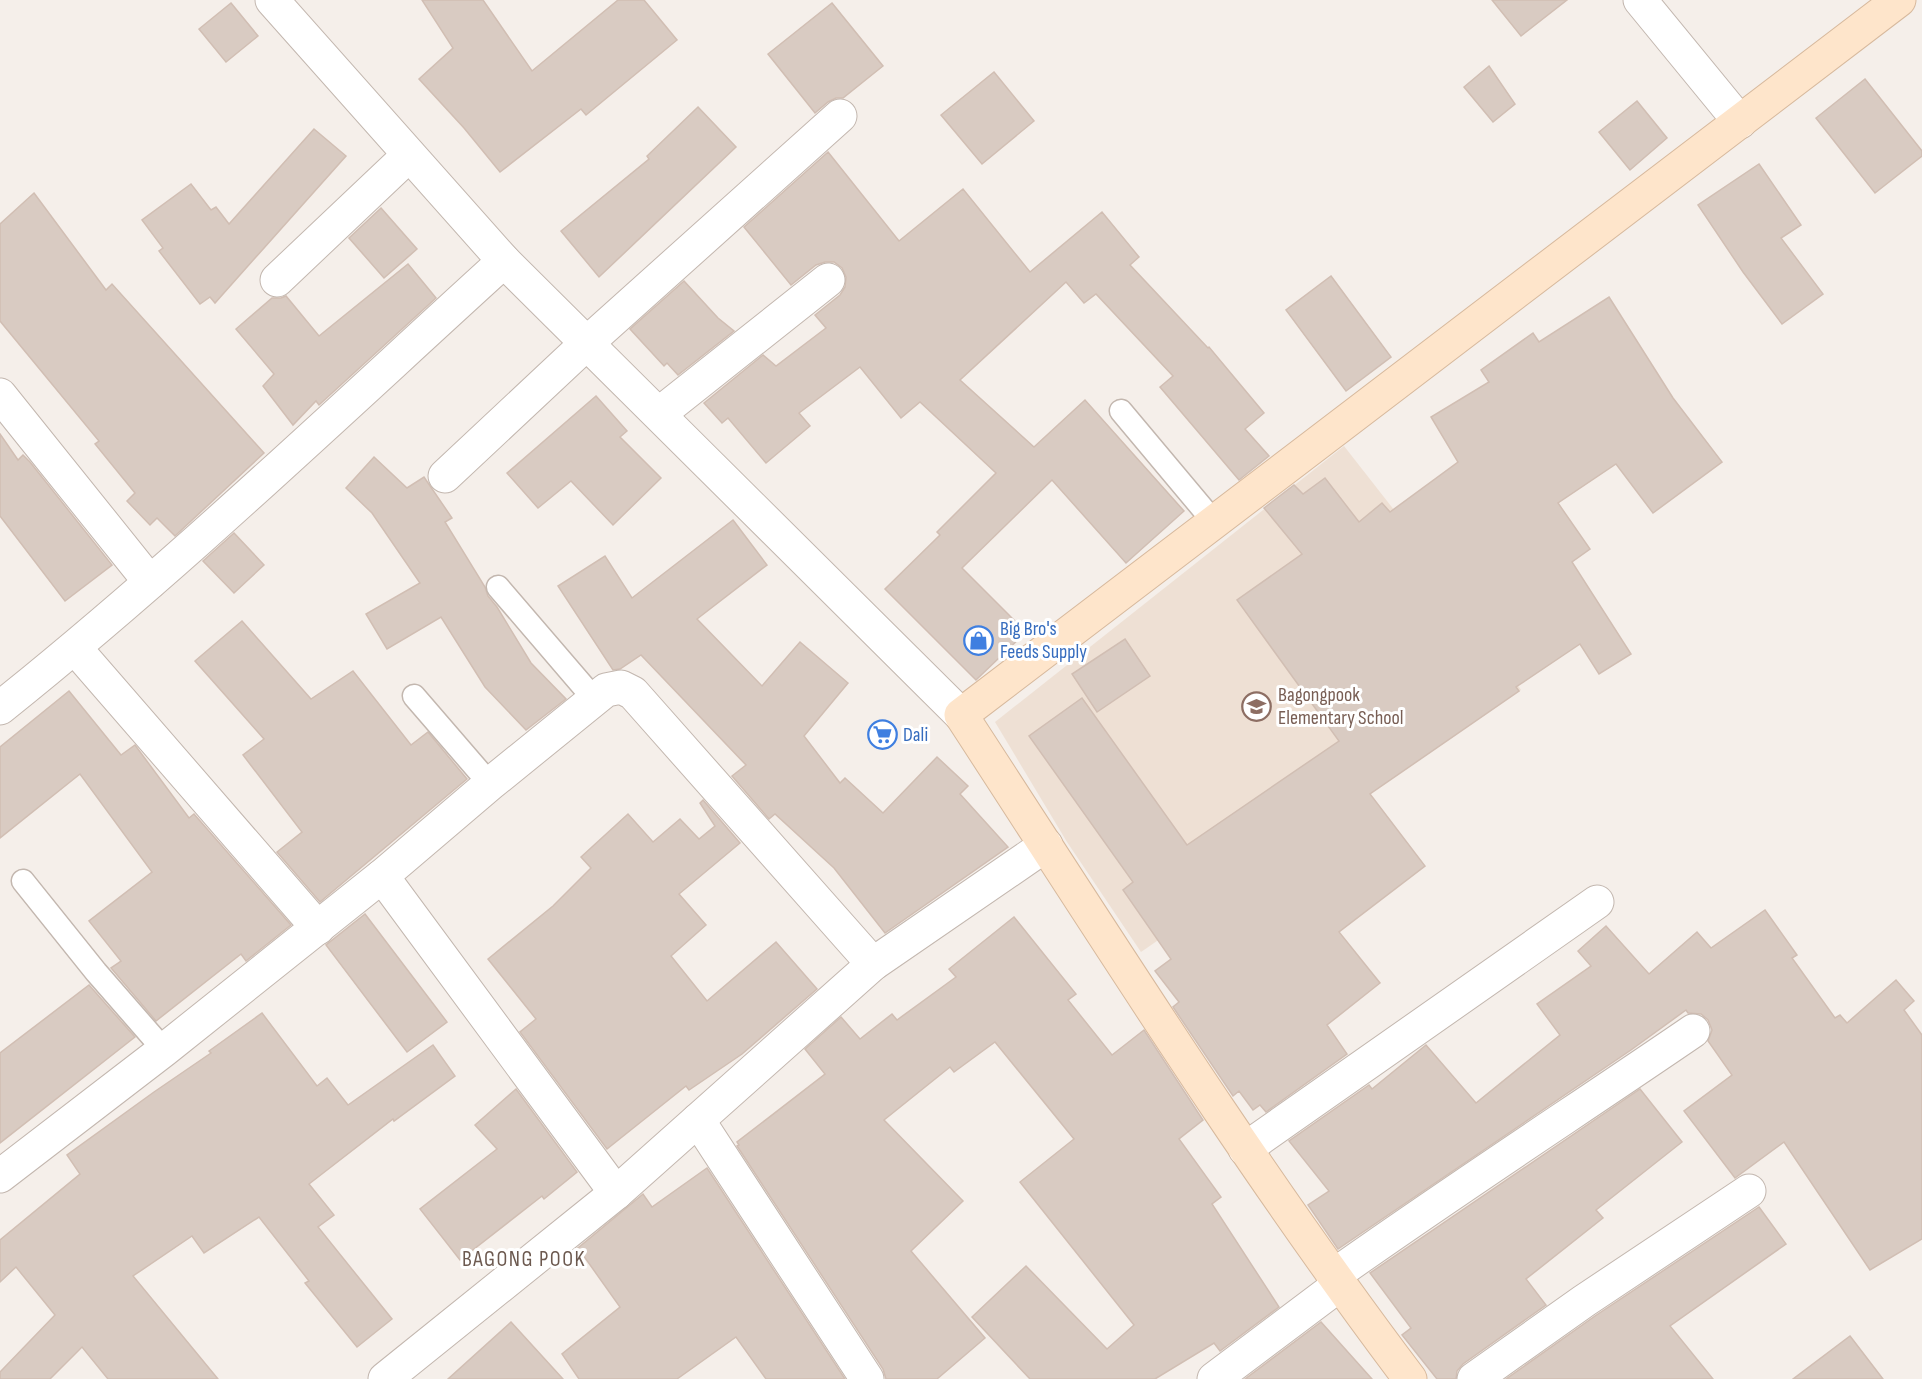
<svg xmlns="http://www.w3.org/2000/svg" width="1922" height="1379" font-family="'Sofia Sans Condensed',sans-serif">
	<style>
		.education { fill: #eee0d4 }
		.building { fill: #d9cbc2; stroke: #d1beb3; stroke-width: 1.5 }
		.lines { fill: none; stroke-linecap: round; stroke-linejoin: round }
		.lane-casing { stroke: #c3b7af; stroke-width: 25 }
		.street-casing { stroke: #c3b7af; stroke-width: 35 }
		.secondary-casing { stroke: #d7b99d; stroke-width: 35 }
		.lane { stroke: #fff; stroke-width: 22 }
		.street { stroke: #fff; stroke-width: 33 }
		.secondary { stroke: #fee5cb; stroke-width: 33 }
		.labels { text-anchor: middle; stroke-width: 6; stroke-linejoin: round; paint-order: stroke }
		.shop-label { font-size: 20px; fill: #366cbe; stroke: #fff; text-anchor: start }
		.education-label { font-size: 20px; fill: #785e54; stroke: #fff; text-anchor: start }
		.quarter-label { font-size: 22px; letter-spacing: 1.5px; fill: #6c594f; stroke: #fff }
	</style>
	<rect width="100%" height="100%" fill="#f5efea"/>
	<!-- education -->
	<polygon class="education" points="1344,446 1416,538 1481,629 1521,690 1141,952 1067,842 995,722"/>
	<!-- building -->
	<g class="building">
		<polygon points="422,0 483,0 532,71 618,0 644,0 677,40 586,115 581,109 500,172 464,128 419,79 453,48"/>
		<polygon points="1492,0 1567,0 1521,36"/>
		<polygon points="231,3 258,36 226,62 199,29"/>
		<polygon points="832,3 883,66 843,98 836,98 828,102 815,113 768,54"/>
		<polygon points="1489,66 1515,104 1493,122 1464,87"/>
		<polygon points="994,72 1034,121 982,164 941,115"/>
		<polygon points="1865,79 1922,151 1922,156 1875,193 1816,118"/>
		<polygon points="1637,101 1667,138 1630,170 1599,132"/>
		<polygon points="698,107 736,147 599,277 561,231 649,159 647,156"/>
		<polygon points="314,129 346,156 215,303 210,297 200,304 159,251 163,248 142,220 191,184 211,210 216,207 229,224"/>
		<polygon points="828,152 899,241 963,189 1030,272 1102,212 1139,257 1130,265 1208,348 1209,347 1264,413 1245,429 1269,456 1239,480 1160,387 1173,376 1096,294 1084,303 1066,282 960,380 1034,447 1085,400 1184,511 1126,563 1052,480 962,568 1026,632 976,680 885,589 940,535 937,532 996,473 920,402 901,418 860,367 799,413 810,426 766,463 728,418 722,423 704,403 763,355 776,366 826,328 815,315 840,295 845,287 846,277 842,268 834,262 825,262 816,265 791,285 744,227"/>
		<polygon points="1759,164 1801,225 1781,238 1823,294 1782,324 1743,272 1698,205"/>
		<polygon points="34,193 106,290 112,284 264,453 175,536 157,518 150,525 127,501 135,493 95,444 99,441 0,321 0,224"/>
		<polygon points="381,208 417,249 384,278 349,238"/>
		<polygon points="408,264 436,298 319,405 316,401 293,425 263,386 274,374 236,329 272,298 281,298 286,296 319,336"/>
		<polygon points="1331,276 1391,357 1346,391 1286,310"/>
		<polygon points="684,281 718,318 734,331 678,375 667,363 664,366 630,329"/>
		<polygon points="1609,297 1673,398 1722,462 1653,513 1616,464 1558,503 1590,549 1572,562 1631,654 1599,674 1580,644 1516,687 1519,691 1370,794 1425,866 1339,932 1380,983 1327,1025 1347,1054 1266,1112 1260,1105 1253,1110 1239,1091 1233,1096 1173,1007 1179,1002 1155,971 1171,959 1123,890 1133,882 1029,736 1082,698 1187,845 1339,741 1237,600 1302,554 1264,508 1294,485 1303,494 1325,478 1359,522 1382,503 1390,512 1458,462 1431,417 1489,382 1481,370 1533,333 1539,342"/>
		<polygon points="596,396 627,431 620,437 661,478 613,525 571,481 538,508 507,473"/>
		<polygon points="0,434 18,460 23,455 30,462 112,565 65,601 0,516"/>
		<polygon points="374,457 407,488 424,477 452,518 445,522 485,587 488,596 497,607 531,663 566,699 526,730 485,687 441,617 387,649 366,614 420,583 372,513 346,488"/>
		<polygon points="733,520 767,565 697,619 762,686 800,642 848,683 804,736 840,783 845,778 883,813 937,757 968,786 960,794 1008,847 885,933 834,868 775,814 769,819 732,776 746,765 641,655 620,669 613,670 558,586 605,556 632,598"/>
		<polygon points="234,533 264,565 234,593 203,561"/>
		<polygon points="242,621 311,699 353,671 411,745 428,732 467,779 320,902 277,852 302,832 243,755 264,739 195,661"/>
		<polygon points="1125,639 1150,676 1097,712 1072,674"/>
		<polygon points="69,691 121,755 135,745 189,818 194,814 291,925 246,961 241,954 156,1021 111,968 121,961 89,921 152,872 80,774 0,838 0,747"/>
		<polygon points="703,800 740,843 679,894 706,925 671,956 707,1001 776,942 817,989 742,1054 689,1090 686,1086 607,1149 520,1032 536,1019 488,959 553,906 591,868 581,857 628,814 653,842 680,819 699,839 715,826 700,803"/>
		<polygon points="1765,910 1797,955 1792,958 1835,1018 1840,1015 1847,1023 1896,980 1914,1001 1904,1010 1922,1035 1922,1239 1870,1270 1784,1142 1735,1178 1684,1111 1732,1075 1708,1041 1712,1030 1708,1020 1701,1014 1688,1013 1686,1010 1631,1050 1338,1249 1308,1205 1329,1191 1289,1141 1369,1085 1372,1089 1426,1045 1476,1103 1560,1035 1537,1004 1591,966 1578,951 1606,926 1649,974 1697,932 1711,948"/>
		<polygon points="365,914 447,1022 407,1052 326,945"/>
		<polygon points="1014,917 1076,994 1068,1000 1112,1055 1144,1030 1203,1120 1179,1139 1221,1197 1212,1204 1279,1307 1220,1351 1214,1343 1155,1379 1030,1379 972,1317 1026,1266 1107,1349 1134,1325 1020,1182 1074,1139 995,1042 954,1072 950,1067 884,1120 963,1201 911,1251 985,1338 937,1379 886,1379 883,1369 737,1146 739,1145 737,1142 825,1074 805,1049 841,1017 860,1039 892,1014 897,1020 956,977 949,969"/>
		<polygon points="89,985 135,1037 0,1143 0,1053"/>
		<polygon points="262,1013 317,1086 327,1078 348,1105 433,1045 455,1076 394,1121 393,1119 309,1184 334,1215 318,1227 392,1319 357,1347 305,1283 309,1281 259,1217 204,1253 192,1236 133,1276 218,1379 108,1379 82,1347 50,1379 0,1379 0,1372 55,1315 16,1267 0,1282 0,1240 80,1174 67,1155 154,1092 211,1053 209,1051"/>
		<polygon points="516,1089 577,1172 544,1199 542,1196 460,1260 420,1209 497,1149 475,1125"/>
		<polygon points="1640,1089 1682,1142 1596,1210 1603,1218 1526,1279 1546,1305 1463,1364 1457,1371 1456,1379 1437,1379 1402,1335 1411,1328 1370,1273"/>
		<polygon points="707,1168 845,1379 766,1379 736,1337 677,1379 579,1379 562,1354 620,1307 578,1248 643,1194 652,1207"/>
		<polygon points="1759,1207 1786,1244 1670,1326 1713,1379 1506,1379 1595,1316"/>
		<polygon points="511,1322 563,1379 448,1379"/>
		<polygon points="1321,1322 1372,1379 1245,1379"/>
		<polygon points="1850,1336 1883,1379 1793,1379"/>
	</g>
	<g class="lines">
		<defs>
			<g id="lane">
				<polyline points="1121,411 1214,522"/>
				<polyline points="498,587 595,700"/>
				<polyline points="414,696 490,784"/>
				<polyline points="23,881 96,972 164,1050"/>
			</g>
			<g id="street">
				<polyline points="272,0 504,261 961,715"/>
				<polyline points="1640,0 1740,122"/>
				<polyline points="277,280 409,155"/>
				<polyline points="0,395 150,582"/>
				<polyline points="659,414 828,280"/>
				<polyline points="445,476 587,343 840,116"/>
				<polyline points="75,648 318,928"/>
				<path d="M0 708C175 568 338 412 504 261"/>
				<polyline points="382,876 616,1193"/>
				<polyline points="698,1120 867,1379"/>
				<polyline points="1245,1149 1597,902"/>
				<polyline points="0,1176 164,1050 382,876 490,784 606,690 621,687 633,693 873,964"/>
				<path d="M1333 1276C1451 1192 1573 1113 1693 1031"/>
				<polyline points="385,1379 616,1193 873,964 1046,845"/>
				<polyline points="1214,1379 1339,1285"/>
				<polyline points="1474,1379 1584,1301 1749,1191"/>
			</g>
			<path id="secondary" d="M1410 1379C1249 1166 1107 939 961 715L1899 0"/>
		</defs>
		<!-- lane casing -->
		<use href="#lane" class="lane-casing"/>
		<!-- street casing -->
		<use href="#street" class="street-casing"/>
		<!-- secondary casing -->
		<use href="#secondary" class="secondary-casing"/>
		<!-- lane -->
		<use href="#lane" class="lane"/>
		<!-- street -->
		<use href="#street" class="street"/>
		<!-- secondary -->
		<use href="#secondary" class="secondary"/>
	</g>
	<!-- icons -->
	<defs>
		<symbol id="shop-ring" viewBox="-11 -11 22 22"><circle r="9.5" fill="#fff" stroke="#3f7fe0" stroke-width="1.5"/><path d="M-5-2.5h2.3a2.7 3.5 0 0 1 5.4 0H5L5.5 6h-11ZM-1.5-2.5h3a1.5 2.3 0 0 0-3 0Z" fill="#3f7fe0"/></symbol>
		<symbol id="school-ring" viewBox="-11 -11 22 22"><circle r="9.5" fill="#fff" stroke="#8d6e63" stroke-width="1.5"/><path d="M0-5L7-2L0 1L-7-2ZM-4 1L0 2.5L4 1V4Q0 6-4 4Z" fill="#8d6e63"/></symbol>
		<symbol id="supermarket-ring" viewBox="-11 -11 22 22"><circle r="9.5" fill="#fff" stroke="#3f7fe0" stroke-width="1.5"/><path d="M-6-5.5h2.5l.6 2H6L4.5 2H-2.5L-4.4-4H-6ZM-1.5 3.2a1.3 1.3 0 1 0 .1 0ZM3 3.2a1.3 1.3 0 1 0 .1 0Z" fill="#3f7fe0"/></symbol>
	</defs>
	<g fill-rule="evenodd">
		<use href="#shop-ring" x="962" y="624" width="33" height="33"/>
		<use href="#school-ring" x="1240" y="690" width="33" height="33"/>
		<use href="#supermarket-ring" x="866" y="718" width="33" height="33"/>
	</g>
	<g class="labels">
		<!-- shop labels -->
		<g class="shop-label">
			<text x="1000" y="635">Big Bro's<tspan x="1000" dy="23">Feeds Supply</tspan></text>
			<text x="903" y="741">Dali</text>
		</g>
		<!-- education labels -->
		<g class="education-label">
			<text x="1278" y="701">Bagongpook<tspan x="1278" dy="23">Elementary School</tspan></text>
		</g>
		<!-- quarter labels -->
		<g class="quarter-label">
			<text x="524" y="1266">BAGONG POOK</text>
		</g>
	</g>
</svg>
